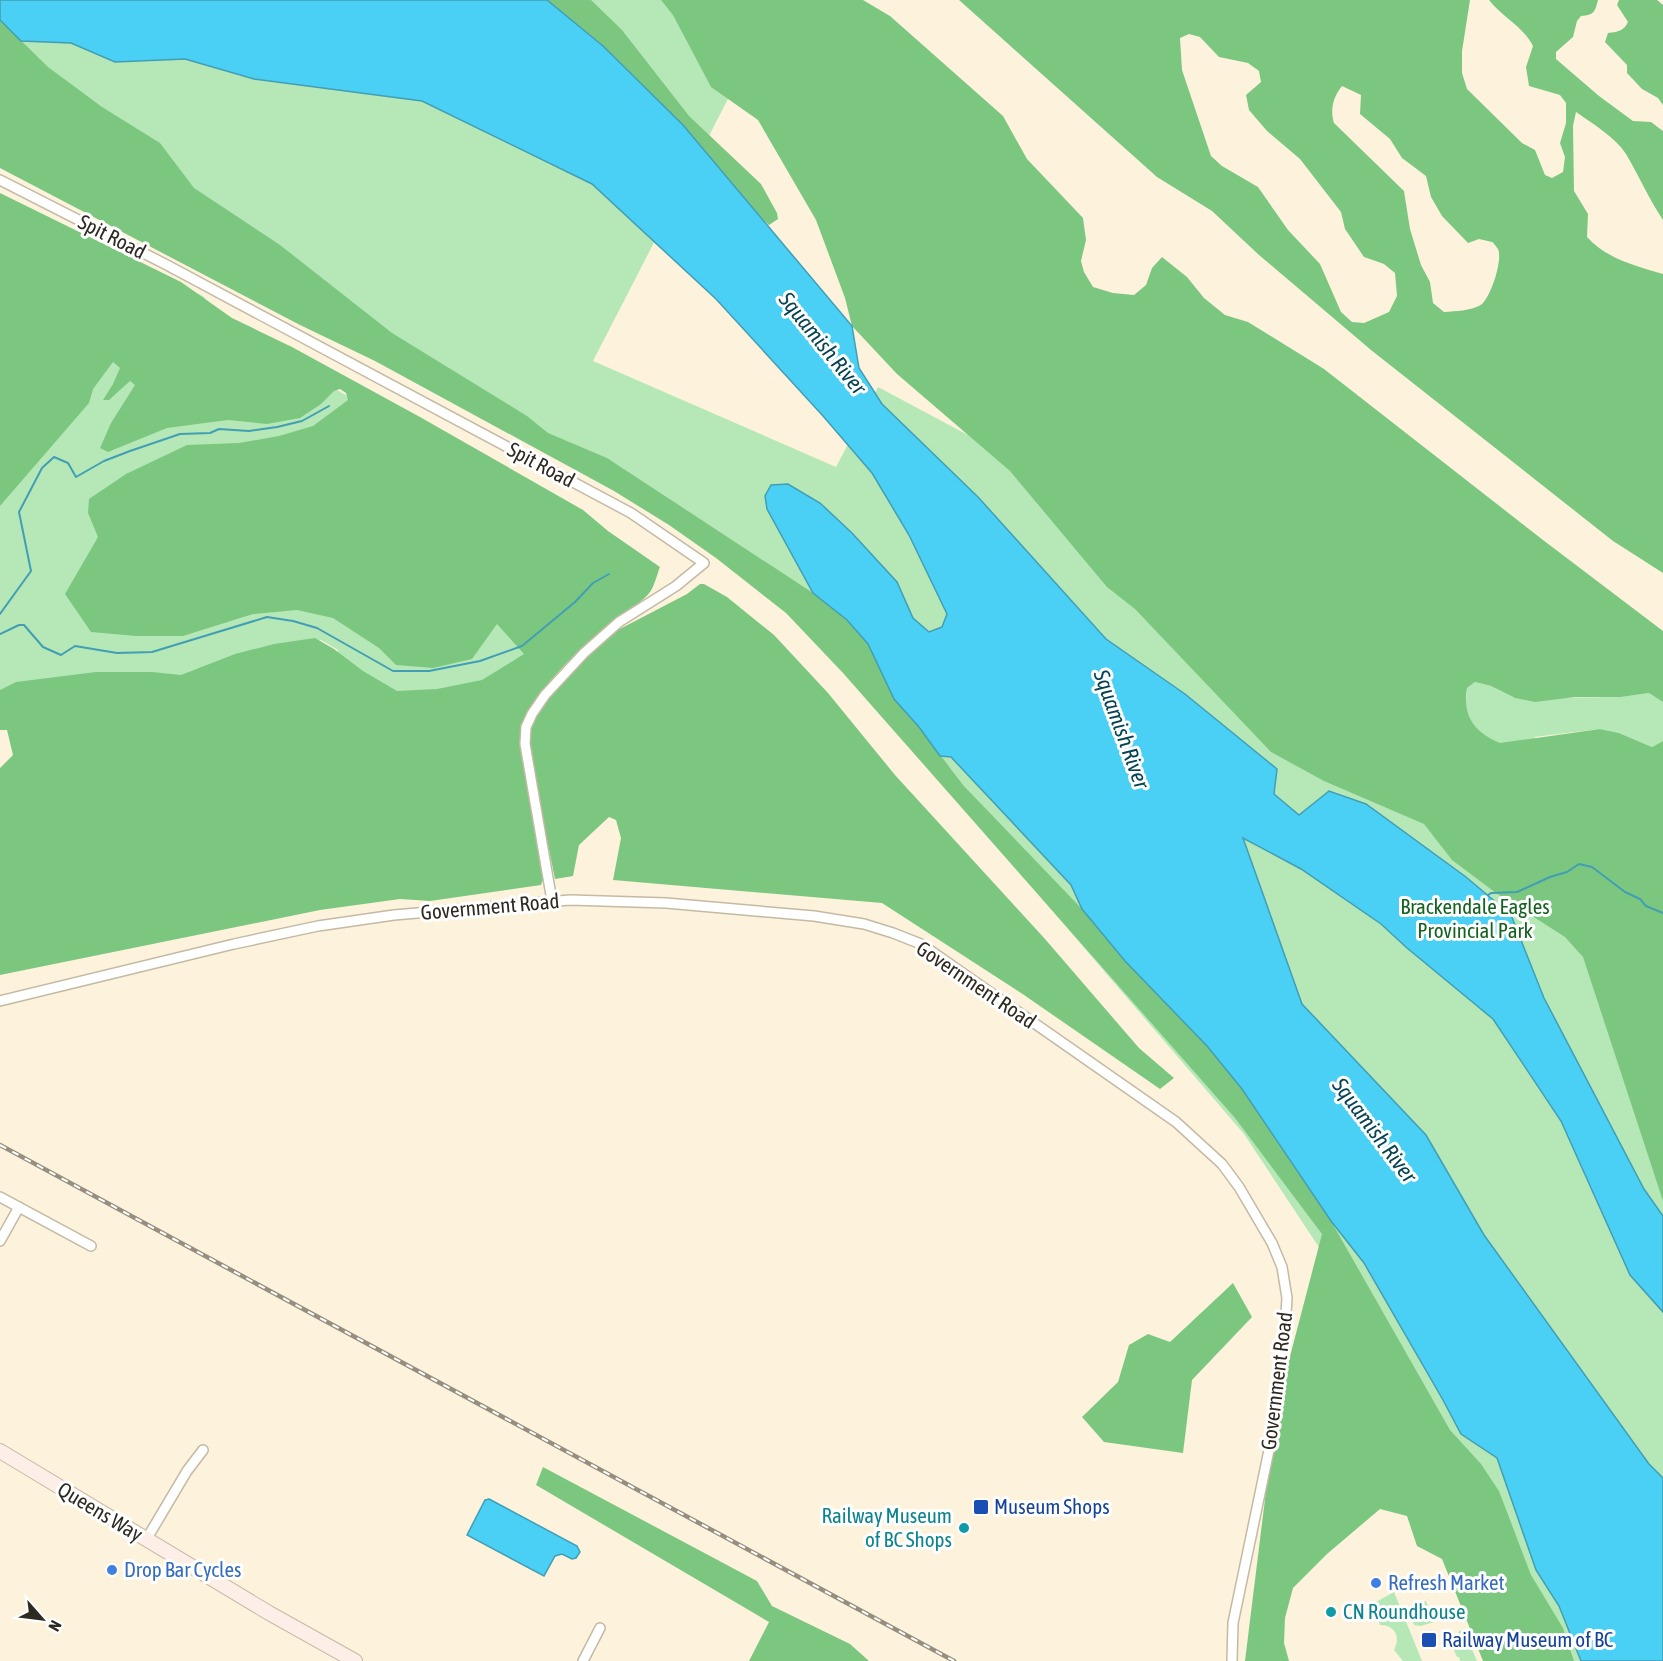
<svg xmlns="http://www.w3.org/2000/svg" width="1663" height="1661" font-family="'Asap Condensed',sans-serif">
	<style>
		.green { fill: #b5e8b6 }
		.forest { fill: #7cc780; fill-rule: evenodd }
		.water { fill: #4acff5; stroke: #429eb5; stroke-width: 1.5 }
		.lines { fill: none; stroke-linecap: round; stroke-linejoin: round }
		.stream { stroke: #429eb5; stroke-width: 2 }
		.street-casing { stroke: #c4baa4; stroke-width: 12 }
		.secondary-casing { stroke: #c4baa4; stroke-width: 16 }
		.street { stroke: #fff; stroke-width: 9 }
		.secondary { stroke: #feeee8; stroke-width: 14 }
		.rail-casing { stroke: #968f7f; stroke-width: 4.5 }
		.rail { stroke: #fff; stroke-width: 2; stroke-dasharray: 7; stroke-linecap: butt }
		.transit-dot { fill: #1a4fb4; stroke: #fff; stroke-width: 2 }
		.culture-dot { fill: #0f9aa8; stroke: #fff; stroke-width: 2 }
		.shop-dot { fill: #3f7fe0; stroke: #fff; stroke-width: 2 }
		.labels { text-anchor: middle; stroke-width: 6; stroke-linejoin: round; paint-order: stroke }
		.street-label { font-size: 21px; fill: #2e2a21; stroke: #fff }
		.park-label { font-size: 21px; fill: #136220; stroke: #fff }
		.transit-label { font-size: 21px; fill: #164399; stroke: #fff; text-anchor: start }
		.culture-label { font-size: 21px; fill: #0d838f; stroke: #fff; text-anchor: end }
		.shop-label { font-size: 21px; fill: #366cbe; stroke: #fff; text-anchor: start }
		.water-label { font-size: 22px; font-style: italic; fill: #064353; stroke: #fff }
	</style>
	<rect width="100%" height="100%" fill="#fdf3dc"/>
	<!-- green -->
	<g class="green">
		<polygon points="0,0 779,0 593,361 836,467 878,387 1466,701 1467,688 1475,682 1491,686 1515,698 1621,697 1649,693 1663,701 1663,741 1652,747 1619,733 1600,729 1534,737 1663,807 1663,1661 1524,1661 1336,1273 1244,1134 806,624 627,480 0,156"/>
		<polygon points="0,196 203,296 232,329 258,346 582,527 623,562 506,688 421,707 336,665 338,650 321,640 263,649 202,670 193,670 179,680 0,693"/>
		<path d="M1394 1592 1422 1661H1403L1394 1650C1401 1637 1395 1625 1380 1625L1374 1603Z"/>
		<polygon points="1426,1601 1434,1622 1421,1626 1414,1625 1408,1607"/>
		<polygon points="1463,1629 1477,1661 1460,1661 1459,1657 1457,1657 1449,1639 1459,1635 1458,1632"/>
	</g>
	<!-- forest -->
	<g class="forest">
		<polygon points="547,0 591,0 622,30 689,116 761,184 777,213 778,219 769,225 756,213 683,125 603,46"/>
		<path d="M661 0H863L890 16 1003 116 1027 159 1083 218 1086 240 1081 261 1084 272 1093 287 1113 293 1134 295 1146 285 1152 268 1162 257 1187 277 1204 298 1225 315 1248 322 1324 369 1543 540 1663 631V702L1649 693 1621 697H1575L1535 702 1515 698 1491 686 1475 682 1467 688C1462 716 1475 733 1500 743L1600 729 1619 733 1652 747 1663 741V1201L1583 957 1565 937 1496 893 1452 860 1424 824 1324 781 1271 752 1135 609 1107 587 1010 471 897 374 852 326 845 298 816 220 758 120 711 87 673 15Z"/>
		<path d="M959 0H1470L1462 51V73L1467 89 1522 143 1535 150 1545 175 1552 178 1563 172 1565 157 1560 143 1566 123V103L1560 95 1529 86 1526 67 1533 46C1522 25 1503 18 1489 0H1598C1595 12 1594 15 1581 16L1577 21 1573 37 1556 52V59L1599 96 1633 121 1651 122 1663 131V220C1649 199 1639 176 1626 154 1615 137 1593 124 1576 112L1573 126 1574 191 1588 214 1587 237C1607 259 1636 266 1663 274V573L1613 541 1371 350 1259 255 1212 211 1157 177ZM1189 34 1200 37 1219 57 1248 63 1259 71 1261 82 1246 95 1249 110 1267 131 1300 159 1341 212 1345 229 1364 257 1384 264 1395 273 1397 296 1389 312 1364 323 1352 322 1341 312 1320 264 1288 230 1258 187 1222 166 1211 156 1182 70 1180 38ZM1342 86 1361 95 1360 114 1390 139 1402 158 1426 176 1431 197 1442 216 1468 243 1479 239 1492 242C1493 242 1498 249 1498 249 1503 260 1491 296 1482 304 1473 311 1455 311 1444 312L1433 303 1430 282 1421 265 1410 229 1404 191 1334 123C1330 110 1333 97 1342 86Z"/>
		<path d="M1619 0H1657L1663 5V105L1658 98 1642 89 1627 73V65L1605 42 1608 33C1617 32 1624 31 1628 22L1617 5Z"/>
		<polygon points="0,20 48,67 102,107 160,143 194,188 280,245 392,333 527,416 548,433 607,458 813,593 847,620 868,644 894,699 919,727 963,785 1082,909 1126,961 1207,1046 1242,1089 1331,1221 1450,1430 1481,1464 1499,1491 1531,1575 1563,1628 1574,1661 1483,1661 1442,1559 1417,1546 1407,1516 1380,1509 1327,1554 1293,1588 1285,1618 1284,1643 1289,1661 1245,1661 1276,1410 1322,1234 1235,1118 843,673 786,613 716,558 669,525 614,491 375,361 300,325 0,168"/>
		<path d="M0 193 181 282 232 318 292 347 420 417 583 510 608 531 660 567C657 574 655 585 650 592 643 602 617 618 606 627 578 649 540 687 525 720L544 877 541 885 430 901 400 899 320 910 0 975V768L13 755 7 730H0V690L16 682 96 672H152L181 675 235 654 274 644 315 638 334 649 363 671 397 691 437 689 482 680 524 654 497 624 472 659 433 668 396 665 379 648 333 618 297 610 253 614 183 636H136L91 632 65 594 98 537 88 513 89 499 126 474 187 445 239 443 279 436 313 426 348 400 346 393 340 389 334 391 321 404 300 418 267 424 228 420 167 428 108 452 100 448 111 423 135 385 130 381 109 400H103L113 384 120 368 113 362 93 389 89 403 0 506Z"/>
		<polygon points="700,584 704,584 727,597 774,635 828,693 895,775 1045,939 1139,1048 1174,1078 1160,1089 1024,995 882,903 613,880 621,838 616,820 609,817 579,845 573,876 555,879 529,751 529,735 534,720 541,707 585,657 616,631 687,594"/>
		<polygon points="1233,1283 1252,1317 1192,1380 1183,1453 1104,1442 1082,1417 1118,1382 1129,1345 1148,1334 1170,1342"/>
		<polygon points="543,1467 757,1581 772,1606 850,1644 869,1661 749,1661 769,1622 536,1485"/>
	</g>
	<!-- water -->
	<g class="water">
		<polygon points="0,0 547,0 603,46 683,125 852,326 859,368 882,404 978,497 1106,639 1185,694 1277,769 1274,794 1299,815 1329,791 1366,804 1466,877 1511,915 1544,998 1644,1189 1663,1216 1663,1312 1630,1275 1561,1121 1493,1019 1407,948 1381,924 1301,869 1243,838 1302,1004 1426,1135 1484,1235 1649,1464 1663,1478 1663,1661 1581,1661 1559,1606 1536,1570 1497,1458 1461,1434 1443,1400 1364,1263 1331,1221 1242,1089 1207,1046 1125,961 1082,909 1071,885 951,757 940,756 919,727 894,699 868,644 847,620 813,593 767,509 765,496 771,485 788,484 820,503 852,533 897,582 913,618 929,632 942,627 947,614 909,535 872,473 823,416 716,299 592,184 422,101 254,79 185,59 115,62 71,43 21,41 0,20"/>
		<polygon points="489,1499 577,1546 580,1552 576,1558 572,1559 562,1554 555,1556 544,1576 467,1535 485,1500"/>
	</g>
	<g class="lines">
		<!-- stream -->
		<g class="stream">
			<polyline points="0,614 31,571 19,512 42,468 54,457 68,463 76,477 104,461 130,451 180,434 210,433 219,429 249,431 277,427 302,421 329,406"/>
			<polyline points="0,634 19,625 24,625 43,647 61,655 75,646 117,653 152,652 267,617 293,621 317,628 393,671 429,671 480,661 522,646 575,602 593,583 609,574"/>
			<polyline points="1487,896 1491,893 1517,892 1550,877 1567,872 1579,864 1592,867 1625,892 1640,899 1646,906 1663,913"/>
		</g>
		<defs>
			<g id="street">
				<polyline points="0,180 165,264 631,513 704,563 676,586 619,622 584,653 545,695 532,714 526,727 525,744 552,901"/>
				<polyline points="0,1001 234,944 318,926 394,915 570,900 666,903 814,916 864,924 893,933 921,944 1176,1122 1222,1164 1239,1187 1272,1243 1282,1267 1287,1298 1284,1345 1273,1431 1233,1623 1232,1661"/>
				<polyline points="0,1197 91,1246"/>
				<polyline points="0,1241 19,1207"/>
				<polyline points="146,1540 187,1471 203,1450"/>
				<polyline points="583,1661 600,1628"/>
			</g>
			<polyline id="secondary" points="0,1451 269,1613 355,1661"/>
		</defs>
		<!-- street casing -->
		<use href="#street" class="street-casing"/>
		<!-- secondary casing -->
		<use href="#secondary" class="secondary-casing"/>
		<!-- street -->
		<use href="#street" class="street"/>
		<!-- secondary -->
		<use href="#secondary" class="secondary"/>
		<defs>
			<polyline id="rail" points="0,1145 954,1661"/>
		</defs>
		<!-- rail casing -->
		<use href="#rail" class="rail-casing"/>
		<!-- rail -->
		<use href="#rail" class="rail"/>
	</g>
	<!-- markers -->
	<g class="transit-dot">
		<rect x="973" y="1499" width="16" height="16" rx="3"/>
		<rect x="1421" y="1632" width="16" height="16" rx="3"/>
	</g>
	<g class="culture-dot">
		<circle cx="964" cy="1528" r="6"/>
		<circle cx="1331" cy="1612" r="6"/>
	</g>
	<g class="shop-dot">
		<circle cx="112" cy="1570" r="6"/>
		<circle cx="1376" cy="1583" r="6"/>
	</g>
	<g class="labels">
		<!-- street labels -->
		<g class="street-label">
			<text transform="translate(112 237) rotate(27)" y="7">Spit Road</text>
			<text transform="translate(541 465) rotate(28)" y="7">Spit Road</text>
			<text transform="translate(490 907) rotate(-5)" y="7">Government Road</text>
			<text transform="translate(976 985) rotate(34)" y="7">Government Road</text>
			<text transform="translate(1277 1381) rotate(-83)" y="7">Government Road</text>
			<text transform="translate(100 1512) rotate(31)" y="7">Queens Way</text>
		</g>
		<!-- park labels -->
		<g class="park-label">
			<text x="1475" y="914">Brackendale Eagles<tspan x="1475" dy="24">Provincial Park</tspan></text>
		</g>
		<!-- transit labels -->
		<g class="transit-label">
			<text x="994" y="1514">Museum Shops</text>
			<text x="1442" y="1647">Railway Museum of BC</text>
		</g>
		<!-- culture labels -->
		<g class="culture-label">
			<text x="952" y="1523">Railway Museum<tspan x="952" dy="24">of BC Shops</tspan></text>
			<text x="1343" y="1619" text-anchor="start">CN Roundhouse</text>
		</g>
		<!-- shop labels -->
		<g class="shop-label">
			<text x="124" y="1577">Drop Bar Cycles</text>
			<text x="1388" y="1590">Refresh Market</text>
		</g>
		<!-- water labels -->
		<g class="water-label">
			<text transform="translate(823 343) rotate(51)" y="8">Squamish River</text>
			<text transform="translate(1122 729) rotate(70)" y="8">Squamish River</text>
			<text transform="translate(1375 1130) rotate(53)" y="8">Squamish River</text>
		</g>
	</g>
	<!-- north arrow -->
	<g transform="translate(42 1619) rotate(118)" stroke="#ffffff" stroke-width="4.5" paint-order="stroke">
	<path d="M0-4.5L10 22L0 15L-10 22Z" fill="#2e2a21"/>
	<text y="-9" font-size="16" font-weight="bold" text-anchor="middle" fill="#2e2a21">N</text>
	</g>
</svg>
